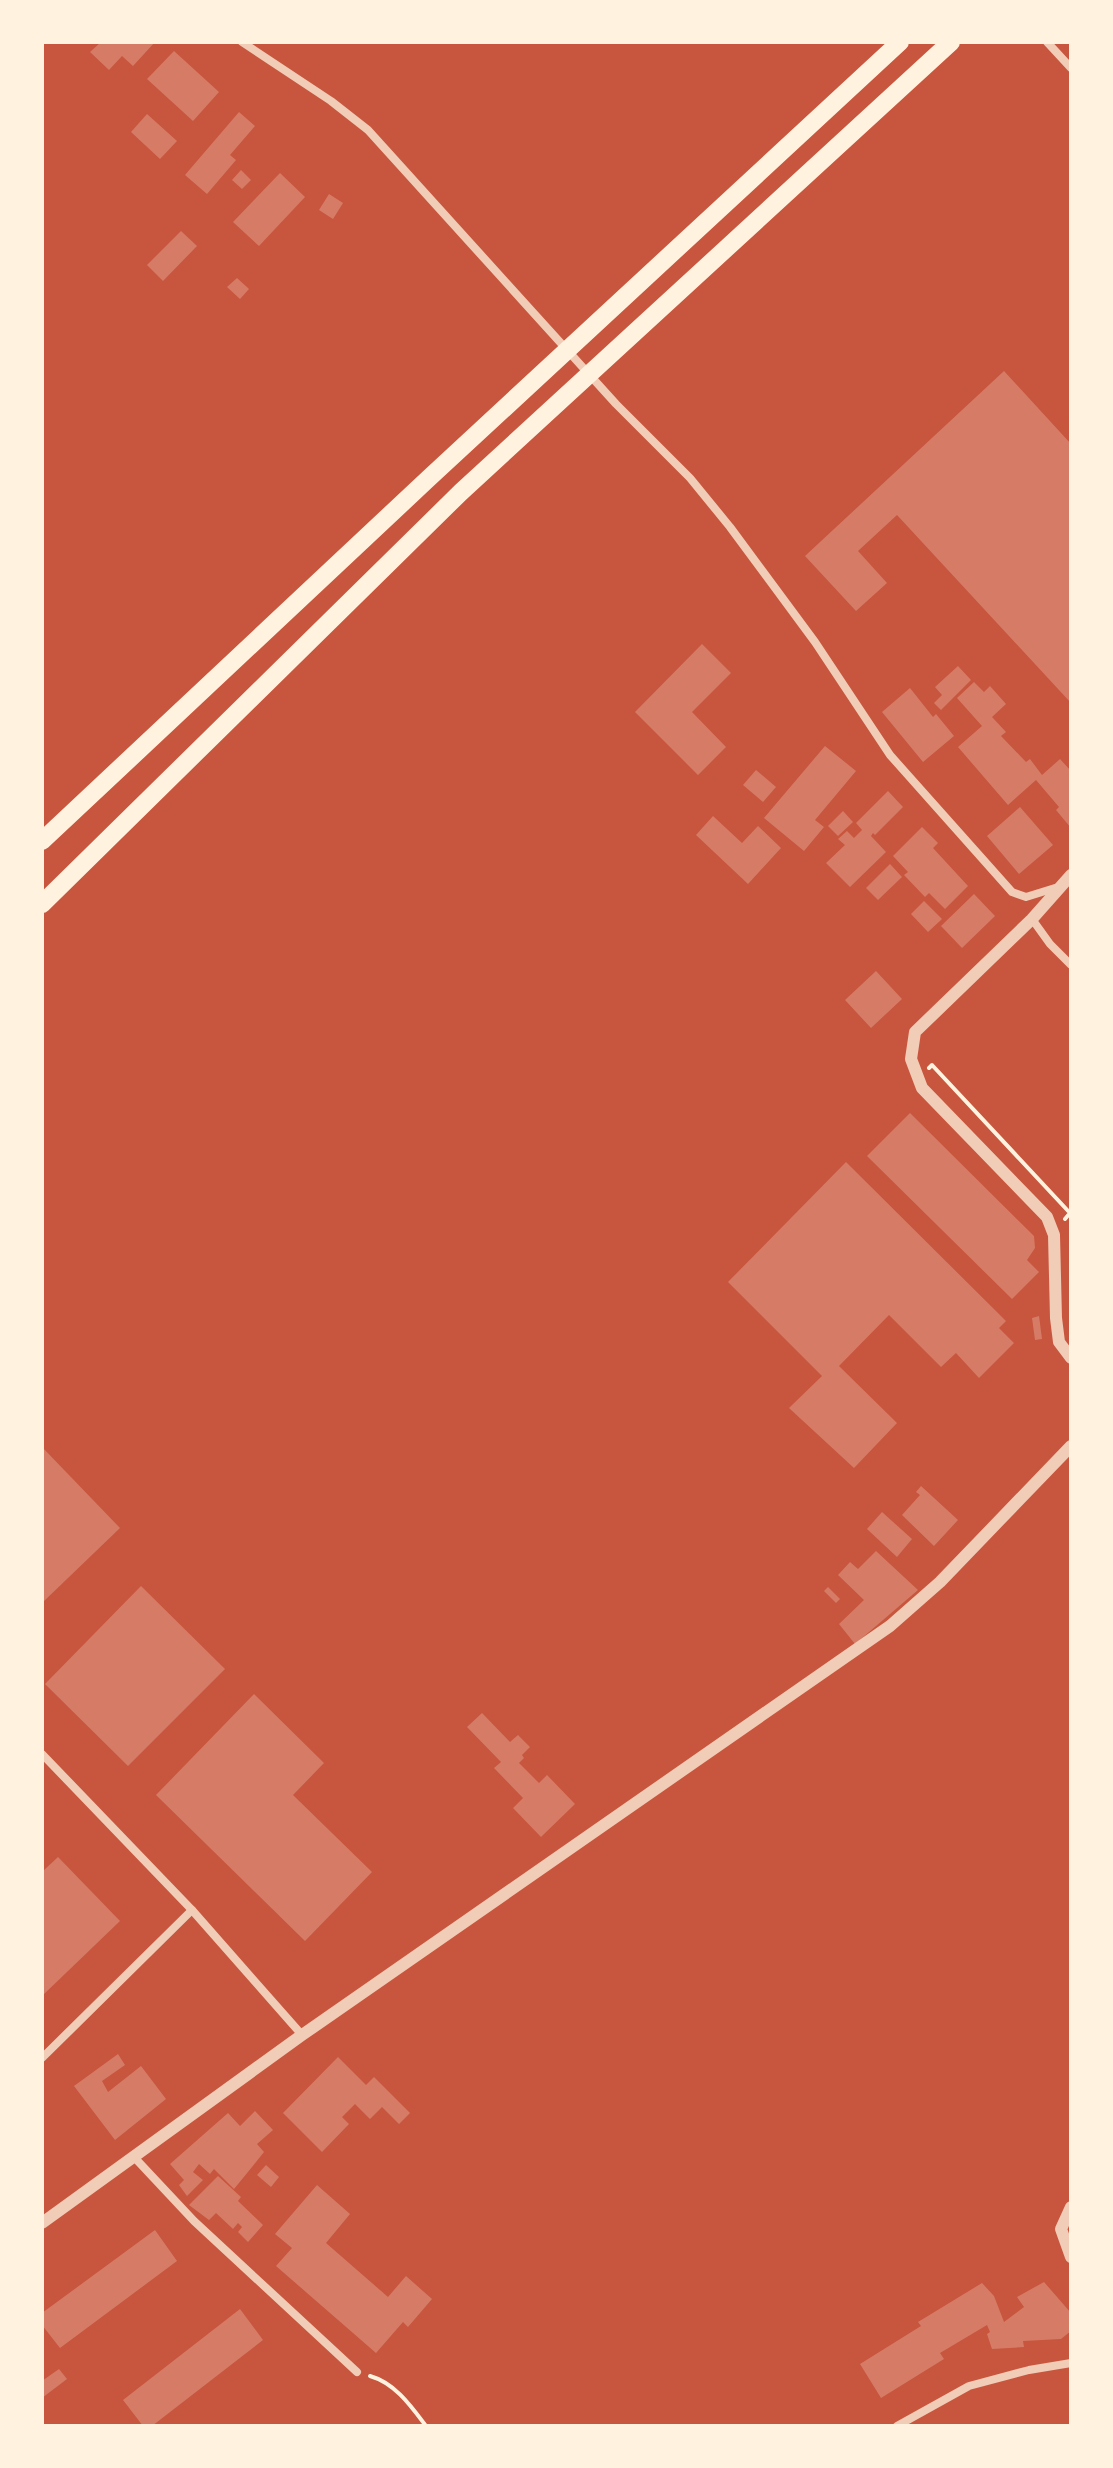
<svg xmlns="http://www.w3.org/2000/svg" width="1113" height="2468" font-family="Quicksand,sans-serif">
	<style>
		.building { fill: #d67c66 }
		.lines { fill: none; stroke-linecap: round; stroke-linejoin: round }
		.path { stroke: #fff3e0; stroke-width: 4 }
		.minor { stroke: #f1ccb7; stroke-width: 8 }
		.tertiary { stroke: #f1ccb7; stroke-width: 12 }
		.motorway { stroke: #fff3e0; stroke-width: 18 }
	</style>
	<rect width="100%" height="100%" fill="#c8553d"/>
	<!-- building -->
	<g class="building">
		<polygon points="101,42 155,42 133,66 122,56 109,70 90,52"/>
		<polygon points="174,51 219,92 193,121 147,79"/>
		<polygon points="239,112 255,126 230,155 236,160 207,194 185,175"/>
		<polygon points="147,114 177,141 160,159 131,132"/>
		<polygon points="241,170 251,180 242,189 232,180"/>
		<polygon points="280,173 305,197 259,246 233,222"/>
		<polygon points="329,194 343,203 333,219 319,210"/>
		<polygon points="181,231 197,246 163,281 147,265"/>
		<polygon points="237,278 249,289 240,299 227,287"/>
		<polygon points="1004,371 1071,444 1071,703 897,515 858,551 887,583 856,611 805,556"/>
		<polygon points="702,644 731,673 692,712 726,747 698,775 635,712"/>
		<polygon points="958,666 971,680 941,710 934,703 942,695 935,687"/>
		<polygon points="974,682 984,692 990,686 1006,704 992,717 1006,732 1001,736 1026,762 1030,759 1042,775 1060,759 1071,771 1071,828 1056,810 1059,807 1036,780 1008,805 958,747 982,726 957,698"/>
		<polygon points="910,688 933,717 936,714 954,736 923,762 882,712"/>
		<polygon points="825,746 856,771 815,820 824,827 804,851 764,818"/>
		<polygon points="756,770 776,787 763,802 743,785"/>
		<polygon points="888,791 903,807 875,835 873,833 871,836 886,852 850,887 826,863 845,845 838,839 847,831 854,838 862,830 856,823"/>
		<polygon points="1020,807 1053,845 1019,874 987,836"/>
		<polygon points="843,811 853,822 838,836 828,826"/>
		<polygon points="713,816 742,843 758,826 781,848 748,884 696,835"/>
		<polygon points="922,827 938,843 933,848 968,886 945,909 929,893 925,897 904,875 908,872 893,856"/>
		<polygon points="890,864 902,877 878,900 866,888"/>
		<polygon points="974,894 995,916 962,948 941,926"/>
		<polygon points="924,901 942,919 928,932 911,914"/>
		<polygon points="876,971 902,999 871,1028 845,1000"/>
		<polygon points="910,1113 1034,1236 1035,1248 1027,1260 1039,1272 1012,1299 867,1156"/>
		<polygon points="846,1162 1006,1321 999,1328 1014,1343 979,1378 956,1353 941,1367 889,1315 839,1366 897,1423 854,1468 789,1408 822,1376 728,1282"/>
		<polygon points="1039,1316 1042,1339 1035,1340 1032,1318"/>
		<polygon points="42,1447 120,1528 42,1603"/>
		<polygon points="921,1486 958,1520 934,1546 902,1515 920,1495 916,1492"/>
		<polygon points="882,1512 912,1539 897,1557 867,1529"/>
		<polygon points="876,1551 918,1590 855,1644 839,1624 864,1600 838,1575 850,1562 858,1569"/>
		<polygon points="141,1586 225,1669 128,1766 45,1684"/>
		<polygon points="828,1587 840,1599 836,1603 824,1591"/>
		<polygon points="254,1694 324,1763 293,1795 372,1872 305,1941 156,1795"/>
		<polygon points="482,1713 510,1742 518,1735 530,1747 522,1755 524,1758 519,1763 539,1783 547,1775 575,1804 541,1837 513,1808 523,1798 494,1768 501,1762 467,1727"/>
		<polygon points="58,1857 120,1921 42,1996 42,1872"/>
		<polygon points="118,2054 125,2065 102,2081 108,2092 141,2066 166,2099 115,2140 74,2086"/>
		<polygon points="338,2057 366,2085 374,2077 410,2113 399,2124 382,2107 370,2119 355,2104 342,2117 349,2124 322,2152 283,2113"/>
		<polygon points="255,2111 273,2130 257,2144 264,2152 252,2167 234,2189 214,2169 210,2174 199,2164 193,2172 203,2180 187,2196 179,2185 184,2180 170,2164 228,2113 240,2126"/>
		<polygon points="266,2165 279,2177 271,2187 257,2175"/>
		<polygon points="218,2176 241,2197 238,2201 263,2225 248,2242 238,2232 242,2227 238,2223 233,2229 216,2213 209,2220 189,2205"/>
		<polygon points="317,2185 350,2214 326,2243 388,2297 406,2276 432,2299 408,2327 403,2322 376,2353 276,2266 292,2248 275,2234"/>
		<polygon points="155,2230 177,2261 60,2348 42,2325 42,2313"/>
		<polygon points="1044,2282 1071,2313 1071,2331 1061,2339 1023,2341 1024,2347 992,2349 987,2334 990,2332 987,2325 940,2353 944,2359 881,2398 860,2364 921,2326 918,2322 982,2283 994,2296 1004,2322 1024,2307 1017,2297"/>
		<polygon points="240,2309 263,2340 152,2426 143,2426 123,2400"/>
		<polygon points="59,2369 67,2379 42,2398 42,2381"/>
	</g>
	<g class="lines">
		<!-- path -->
		<g class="path">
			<polyline points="929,1068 932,1065 1070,1213 1065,1219"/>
			<path d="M370 2376C395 2383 411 2406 426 2426"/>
		</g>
		<!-- minor -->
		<g class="minor">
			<polyline points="242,42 331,101 368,130 616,404 690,478 730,527 815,642 890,755 1012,892 1026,897 1055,888"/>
			<polyline points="1047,42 1071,68"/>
			<polyline points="1032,919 1050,944 1071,965"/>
			<polyline points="42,1754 192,1910 302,2035"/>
			<polyline points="42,2058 192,1910"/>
			<polyline points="134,2157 194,2221 357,2372"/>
			<polyline points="897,2426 969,2386 1029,2370 1071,2363"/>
		</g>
		<!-- tertiary -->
		<g class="tertiary">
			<polyline points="1071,875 1032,919 915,1032 911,1059 922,1088 1047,1217 1054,1235 1056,1318 1059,1342 1071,1358"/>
			<polyline points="1071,2207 1061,2229 1071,2257"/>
			<polyline points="42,2223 302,2035 890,1626 940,1582 1071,1446"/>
		</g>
		<!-- motorway -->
		<g class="motorway">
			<polyline points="42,841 429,478 900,42"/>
			<polyline points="42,904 461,492 951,42"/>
		</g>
	</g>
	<!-- border -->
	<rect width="1113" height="2468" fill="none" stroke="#fff3e0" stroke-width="88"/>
</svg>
